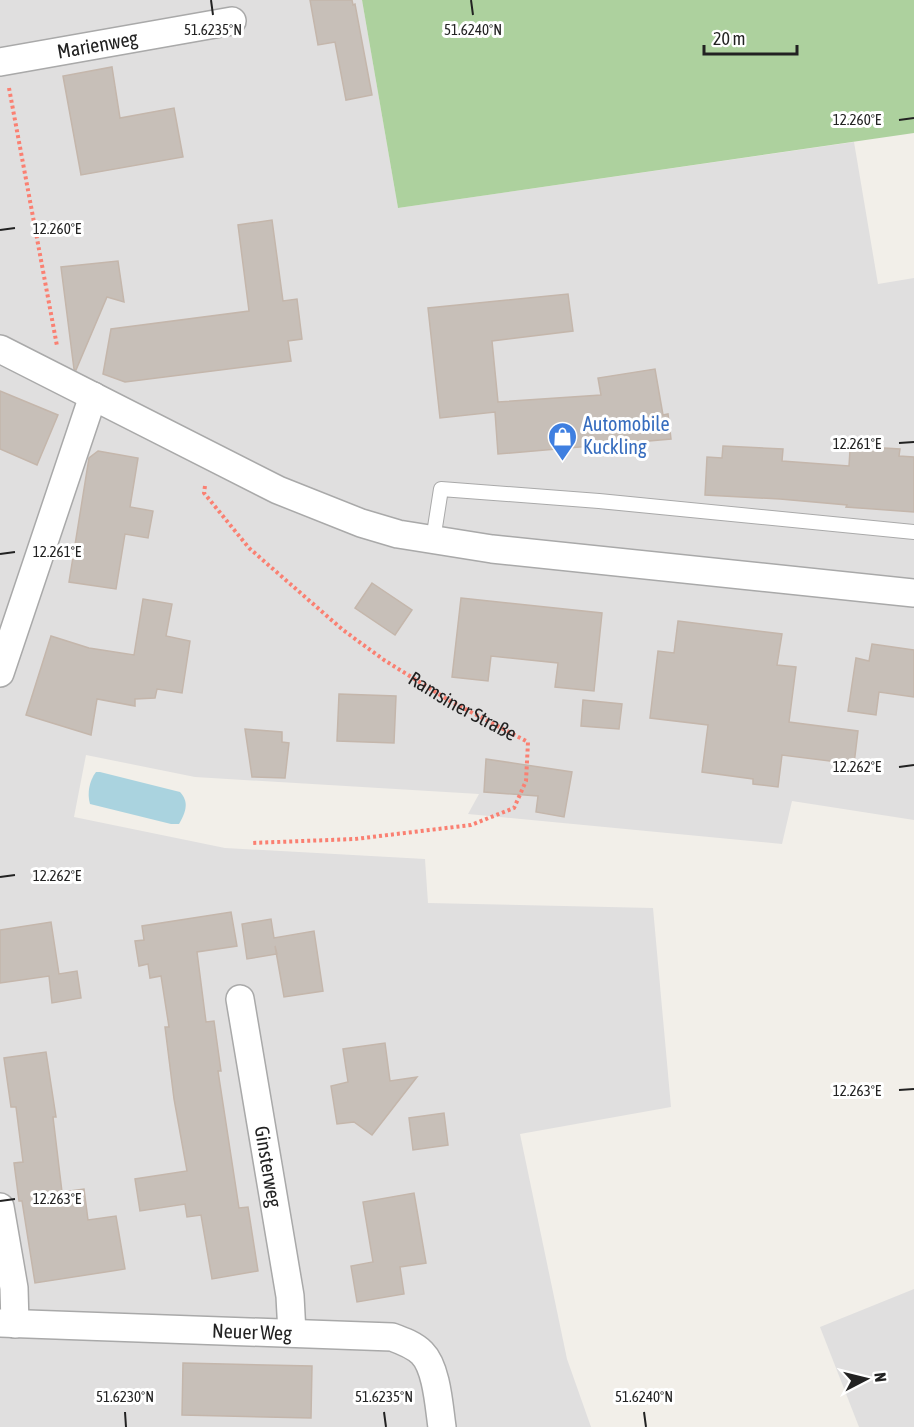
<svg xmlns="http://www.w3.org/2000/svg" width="914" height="1427" font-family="'Asap Condensed',sans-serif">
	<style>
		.residential { fill: #e0dfdf }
		.forest { fill: #add19e }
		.water { fill: #aad3df }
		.building { fill: #c7bfb8; stroke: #c4b6ab; stroke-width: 1.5 }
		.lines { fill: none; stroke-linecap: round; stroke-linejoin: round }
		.lane-casing { stroke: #a9a9a9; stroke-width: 16 }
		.street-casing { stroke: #a9a9a9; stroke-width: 30 }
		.path { stroke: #fa8072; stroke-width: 4; stroke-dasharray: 3 3; stroke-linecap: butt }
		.lane { stroke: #fff; stroke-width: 14 }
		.street { stroke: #fff; stroke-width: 27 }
		.ticks { fill: none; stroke: #222; stroke-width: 2 }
		.labels { text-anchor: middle; stroke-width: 6; stroke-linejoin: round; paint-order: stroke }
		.street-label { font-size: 20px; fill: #222; stroke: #fff }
		.shop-label { font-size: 20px; fill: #366cbe; stroke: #fff; text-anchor: start }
		.ticks-label { font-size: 15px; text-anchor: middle; fill: #222; stroke: #fff; stroke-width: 6; stroke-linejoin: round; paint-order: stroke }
	</style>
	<rect width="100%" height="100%" fill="#f2efe9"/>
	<!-- residential -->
	<g class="residential">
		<polygon points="0,0 362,0 398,208 854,142 878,284 914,278 914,820 792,801 782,844 468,814 479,794 195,777 86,755 74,817 225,848 425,859 428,903 653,908 671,1107 520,1134 567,1359 591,1427 0,1427"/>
		<polygon points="914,1289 914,1427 859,1427 820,1327"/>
	</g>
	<!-- forest -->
	<polygon class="forest" points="362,0 914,0 914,133 398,208"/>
	<!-- water -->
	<path class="water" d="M96 772H100L180 792C190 803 185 813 179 824H171L90 804C87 794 89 781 96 772Z"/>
	<!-- building -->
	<g class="building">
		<polygon points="310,0 352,0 353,5 355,4 372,95 346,100 335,42 318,45"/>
		<polygon points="112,67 120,118 174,108 183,157 81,175 63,76"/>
		<polygon points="272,220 283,301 297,299 302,339 288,341 291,361 125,382 103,374 111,329 249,311 238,225"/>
		<polygon points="118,261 124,302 107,297 76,370 74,369 61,267"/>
		<polygon points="568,294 573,331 492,341 498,402 601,395 598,378 655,369 663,415 668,414 671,439 498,454 495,412 440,418 428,308"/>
		<polygon points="0,391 58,415 37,465 0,449"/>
		<polygon points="723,446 783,449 782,461 849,466 850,450 867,451 868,447 900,449 899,456 914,457 914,512 846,507 847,505 780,499 705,495 707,457 722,458"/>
		<polygon points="98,451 138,458 130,507 153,511 148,538 125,534 116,589 69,582 89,458"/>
		<polygon points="372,583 412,610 395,635 355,608"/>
		<polygon points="461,598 602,613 594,691 555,687 558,663 491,656 488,681 452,677"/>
		<polygon points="143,599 172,604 166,636 190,641 182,693 157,689 155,698 135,699 135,706 97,699 91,735 26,715 51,636 89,648 134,655"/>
		<polygon points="678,621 782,634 777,665 796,667 789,722 858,731 854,764 782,755 778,787 753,784 753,779 702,772 708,725 650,718 658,651 674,653"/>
		<polygon points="872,644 914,650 914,697 879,692 876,715 848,711 856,658 869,661"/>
		<polygon points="339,694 396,696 394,743 337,741"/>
		<polygon points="583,700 622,704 619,729 581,726"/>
		<polygon points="245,729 282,732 282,742 289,743 285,778 252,777"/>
		<polygon points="486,759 572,772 564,817 536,812 538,796 484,792"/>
		<polygon points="231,912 237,946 197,952 206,1022 214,1021 221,1071 218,1071 239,1208 248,1207 258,1271 212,1279 201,1215 187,1217 185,1204 140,1211 135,1179 187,1171 174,1099 165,1027 169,1027 161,976 150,978 148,964 139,966 135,941 144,940 142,926"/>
		<polygon points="271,919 274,938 314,931 323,991 284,997 275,946 277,954 247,959 242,924"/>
		<polygon points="51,922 59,974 77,971 81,998 52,1003 49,976 0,983 0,930"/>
		<polygon points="385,1043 390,1081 417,1077 372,1135 354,1122 337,1124 331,1086 348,1082 343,1049"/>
		<polygon points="46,1052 56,1117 53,1117 62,1192 84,1189 88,1220 116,1216 125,1269 35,1283 22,1201 19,1201 14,1163 23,1162 16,1107 11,1107 4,1058"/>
		<polygon points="444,1113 448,1145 413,1150 409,1118"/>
		<polygon points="414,1193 426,1263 400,1267 404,1294 357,1302 351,1266 373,1262 363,1202"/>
		<polygon points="183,1363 312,1366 311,1418 182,1415"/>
	</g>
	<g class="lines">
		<defs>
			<polyline id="lane" points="433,540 441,489 599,501 914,532"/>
			<g id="street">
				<path id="s2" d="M0 62 232 21"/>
				<polyline points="0,349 278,490 361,523 398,534 492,549 914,593"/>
				<polyline points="0,673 93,396"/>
				<path id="s3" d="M240 999 290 1296 292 1333"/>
				<polyline points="0,1207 14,1288 15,1324"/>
				<path id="s4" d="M0 1323 392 1337C403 1341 414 1345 422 1353 437 1368 439 1407 442 1427"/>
			</g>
		</defs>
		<!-- lane casing -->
		<use href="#lane" class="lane-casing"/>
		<!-- street casing -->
		<use href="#street" class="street-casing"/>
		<!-- path -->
		<g class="path">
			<polyline points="9,88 57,346"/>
			<path id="s1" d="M205 486 204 493 249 548 343 630 384 660 450 701 528 742 526 781 514 808 471 825 355 839 251 843"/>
		</g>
		<!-- lane -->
		<use href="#lane" class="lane"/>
		<!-- street -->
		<use href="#street" class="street"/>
	</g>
	<!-- ticks -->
	<path class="ticks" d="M211 0 213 15M471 0 473 15M899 120 914 118M0 230 15 228M899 443 914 442M0 554 15 552M899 767 914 765M0 877 15 875M899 1090 914 1089M0 1201 15 1199M125 1412 126 1427M384 1412 386 1427M644 1412 646 1427"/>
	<!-- icons -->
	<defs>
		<symbol id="shop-pin" viewBox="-11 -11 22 30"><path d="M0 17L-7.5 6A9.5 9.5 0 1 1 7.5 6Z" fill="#3f7fe0" stroke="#fff"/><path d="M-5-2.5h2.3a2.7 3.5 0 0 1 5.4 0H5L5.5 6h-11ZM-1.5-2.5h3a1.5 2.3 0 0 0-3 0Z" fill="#fff"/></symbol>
	</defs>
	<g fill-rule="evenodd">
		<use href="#shop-pin" x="546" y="420" width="33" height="45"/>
	</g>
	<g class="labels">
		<!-- street labels -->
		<g class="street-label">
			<text dy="7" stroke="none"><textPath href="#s2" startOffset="99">Marienweg</textPath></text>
			<text dy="7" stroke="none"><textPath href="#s1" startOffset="345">Ramsiner Straße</textPath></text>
			<text dy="7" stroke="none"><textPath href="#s3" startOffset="170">Ginsterweg</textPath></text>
			<text dy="7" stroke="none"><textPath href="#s4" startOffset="252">Neuer Weg</textPath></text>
		</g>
		<!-- shop labels -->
		<g class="shop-label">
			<text x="583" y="431">Automobile<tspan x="583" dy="23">Kuckling</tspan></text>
		</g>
	</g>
	<g class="ticks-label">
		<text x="213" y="35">51.6235°N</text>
		<text x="473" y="35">51.6240°N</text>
		<text x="857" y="125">12.260°E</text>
		<text x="57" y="234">12.260°E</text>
		<text x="857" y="449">12.261°E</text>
		<text x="57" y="557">12.261°E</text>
		<text x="857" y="772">12.262°E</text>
		<text x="57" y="881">12.262°E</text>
		<text x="857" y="1096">12.263°E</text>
		<text x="57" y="1204">12.263°E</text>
		<text x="125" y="1402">51.6230°N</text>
		<text x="384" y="1402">51.6235°N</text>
		<text x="644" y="1402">51.6240°N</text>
	</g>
	<!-- north arrow -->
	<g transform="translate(866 1379) rotate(83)" stroke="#ffffff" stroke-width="4.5" paint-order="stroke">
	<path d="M0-4.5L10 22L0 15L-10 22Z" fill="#222222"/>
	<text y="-9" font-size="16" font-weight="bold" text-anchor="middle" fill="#222222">N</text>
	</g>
	<!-- scale -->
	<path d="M704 45v9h93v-9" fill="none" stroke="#222222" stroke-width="3"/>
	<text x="713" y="45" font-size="18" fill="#222222" stroke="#ffffff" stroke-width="4.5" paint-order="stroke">20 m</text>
</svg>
